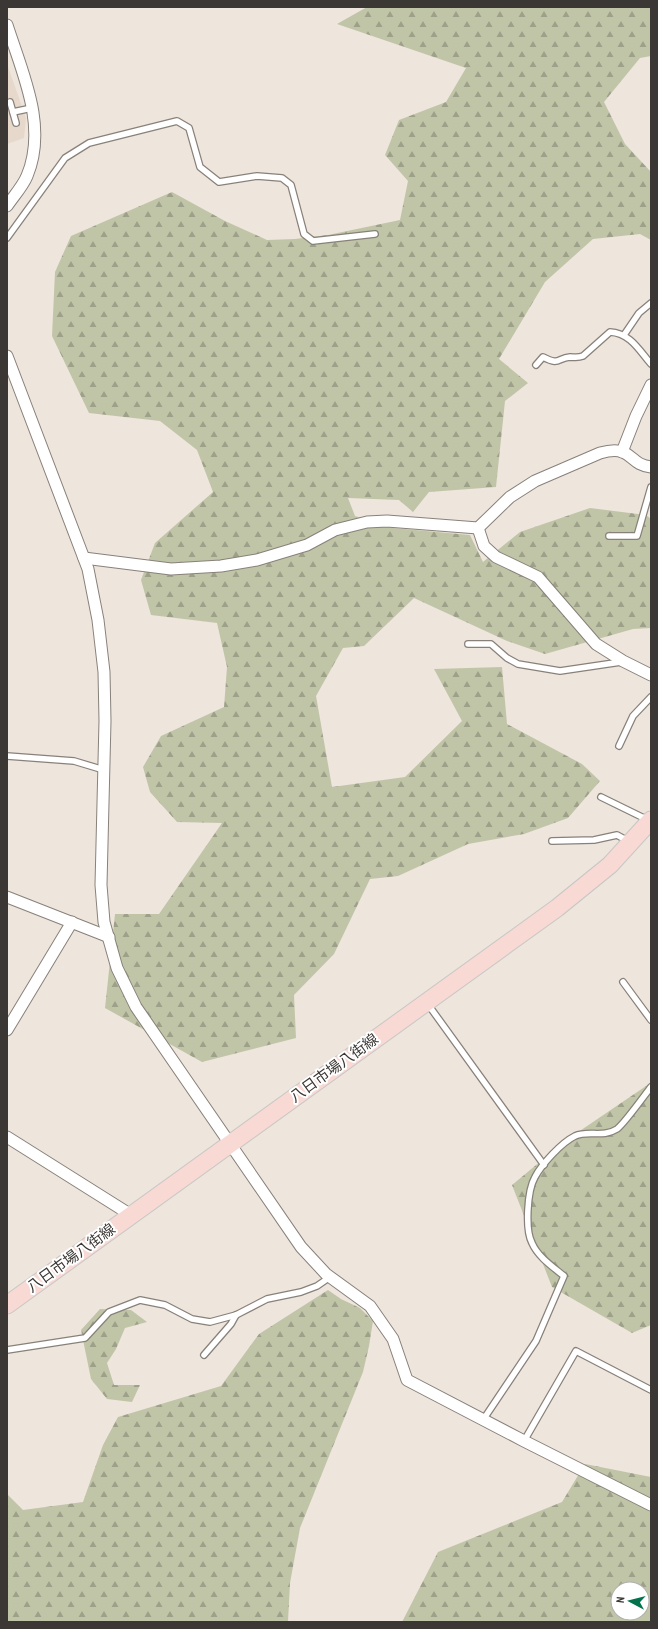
<svg xmlns="http://www.w3.org/2000/svg" width="658" height="1629" font-family="'PT Sans Narrow','Noto Sans JP',sans-serif">
	<style>
		.built { fill: #e6d8cb }
		.forest { fill: url(#forest-firs); fill-rule: evenodd }
		.lines { fill: none; stroke-linecap: round; stroke-linejoin: round }
		.service-casing { stroke: #88817a; stroke-width: 8 }
		.minor-casing { stroke: #88817a; stroke-width: 13 }
		.primary-casing { stroke: #c8c7c6; stroke-width: 19 }
		.service { stroke: #fff; stroke-width: 5.5 }
		.minor { stroke: #fff; stroke-width: 11 }
		.primary { stroke: #f8d9d4; stroke-width: 17 }
		.labels { text-anchor: middle; stroke-width: 4; stroke-linejoin: round; paint-order: stroke }
		.street-label { font-size: 15px; fill: #3a3734; stroke: #fff }
	</style>
	<defs>
		<pattern id="forest-firs" width="22" height="20" patternUnits="userSpaceOnUse"><rect width="22" height="20" fill="#c1c5a7"/><path d="M5 1l3.5 6h-7zM16 11l3.5 6h-7z" fill="#9ea189"/></pattern>
	</defs>
	<rect width="100%" height="100%" fill="#eee5dd"/>
	<!-- built -->
	<polygon class="built" points="7,64 26,118 24,138 7,144"/>
	<!-- forest -->
	<g class="forest">
		<polygon points="367,7 651,7 651,56 640,58 604,102 625,144 651,172 651,240 640,234 593,239 545,282 499,359 528,383 505,401 496,487 429,492 413,512 399,500 348,498 355,516 393,528 470,535 483,562 520,532 590,508 646,515 651,519 651,628 633,629 545,654 507,641 414,598 364,646 343,648 316,696 332,787 405,777 462,721 434,669 502,667 507,724 582,764 600,781 568,818 524,834 468,844 398,876 370,879 334,954 294,995 296,1038 202,1062 105,1008 115,914 159,914 222,823 177,822 150,792 143,767 161,736 224,707 227,667 217,623 151,615 141,580 155,543 213,492 197,450 160,421 89,413 52,336 55,272 71,236 172,192 225,221 267,240 295,239 328,235 400,220 408,181 385,155 399,120 446,102 466,68 337,24"/>
		<polygon points="651,1081 651,1325 632,1333 552,1287 512,1185 565,1141 649,1084"/>
		<polygon points="328,1290 341,1299 360,1308 373,1321 369,1346 363,1372 300,1528 290,1583 288,1622 7,1622 7,1494 23,1510 83,1502 103,1445 118,1417 221,1386 259,1334"/>
		<polygon points="100,1309 131,1310 147,1322 125,1328 116,1349 107,1363 114,1385 140,1385 132,1402 107,1399 91,1379 81,1330"/>
		<path d="M585 1464 651 1477V1622H402L438 1552 562 1502ZM618 1589H642V1613H618Z"/>
	</g>
	<g class="lines">
		<defs>
			<g id="service">
				<polyline points="10,102 16,123"/>
				<polyline points="13,112 32,108"/>
				<polyline points="7,238 65,158 89,143 177,121 189,128 200,167 219,182 257,176 282,178 291,185 304,234 313,241 375,234"/>
				<polyline points="624,335 639,313 651,303"/>
				<path d="M536 365 543 357C560 366 557 358 570 357 575 357 578 358 583 356L610 332C630 333 639 350 651 364"/>
				<polyline points="609,536 637,536 651,487"/>
				<polyline points="468,644 491,644 507,658 518,664 560,671 621,662"/>
				<polyline points="619,746 633,716 651,697"/>
				<polyline points="7,756 74,761 104,770"/>
				<polyline points="601,797 648,820"/>
				<polyline points="552,841 594,840 617,835 628,841"/>
				<polyline points="623,982 651,1020"/>
				<polyline points="427,1003 544,1165"/>
				<polyline points="7,1350 85,1338 109,1312 140,1300 165,1305 192,1319 210,1322 236,1315 267,1299 301,1292 317,1286 330,1277"/>
				<polyline points="204,1355 231,1324 236,1315"/>
				<path d="M483 1420 536 1341 564 1276C553 1267 538 1257 532 1243 525 1230 527 1191 535 1177 542 1164 561 1143 575 1136 588 1130 603 1138 617 1129 624 1124 644 1096 651 1087"/>
				<polyline points="524,1441 576,1351 651,1390"/>
			</g>
			<g id="minor">
				<path d="M7 25C22 72 48 126 27 176 23 186 13 197 7 206"/>
				<polyline points="7,356 88,569 98,620 104,672 105,721 101,885 104,922 117,968 136,1007 301,1247 326,1274 370,1306 393,1339 407,1380 524,1441 651,1505"/>
				<polyline points="622,452 636,416 651,385"/>
				<polyline points="478,528 484,546 496,557 538,577 596,644 623,661 651,675"/>
				<path d="M84 558 171 569 221 566 257 560 307 545 335 530 367 522 387 521 478 528 510 497 535 481 600 453C607 451 615 449 623 452 634 457 635 465 651 467"/>
				<polyline points="7,897 109,937"/>
				<polyline points="7,1030 72,922"/>
				<polyline points="7,1137 131,1215"/>
			</g>
			<polyline id="primary" points="7,1305 557,908 610,865 651,820"/>
		</defs>
		<!-- service casing -->
		<use href="#service" class="service-casing"/>
		<!-- minor casing -->
		<use href="#minor" class="minor-casing"/>
		<!-- primary casing -->
		<use href="#primary" class="primary-casing"/>
		<!-- service -->
		<use href="#service" class="service"/>
		<!-- minor -->
		<use href="#minor" class="minor"/>
		<!-- primary -->
		<use href="#primary" class="primary"/>
	</g>
	<g class="labels">
		<!-- street labels -->
		<g class="street-label">
			<text transform="translate(334 1068) rotate(-36)" y="5">八日市場八街線</text>
			<text transform="translate(71 1258) rotate(-36)" y="5">八日市場八街線</text>
		</g>
	</g>
	<!-- border -->
	<rect width="658" height="1629" fill="none" stroke="#3a3734" stroke-width="16"/>
	<!-- north arrow -->
	<g transform="translate(630 1601) rotate(277)"><circle r="19" fill="#ffffff" stroke="#b0afae"/>
	<path d="M0-3L7 15L0 10L-7 15Z" fill="#03734d"/>
	<text y="-6" font-size="11" font-weight="bold" text-anchor="middle" fill="#3a3734">N</text>
	</g>
</svg>
